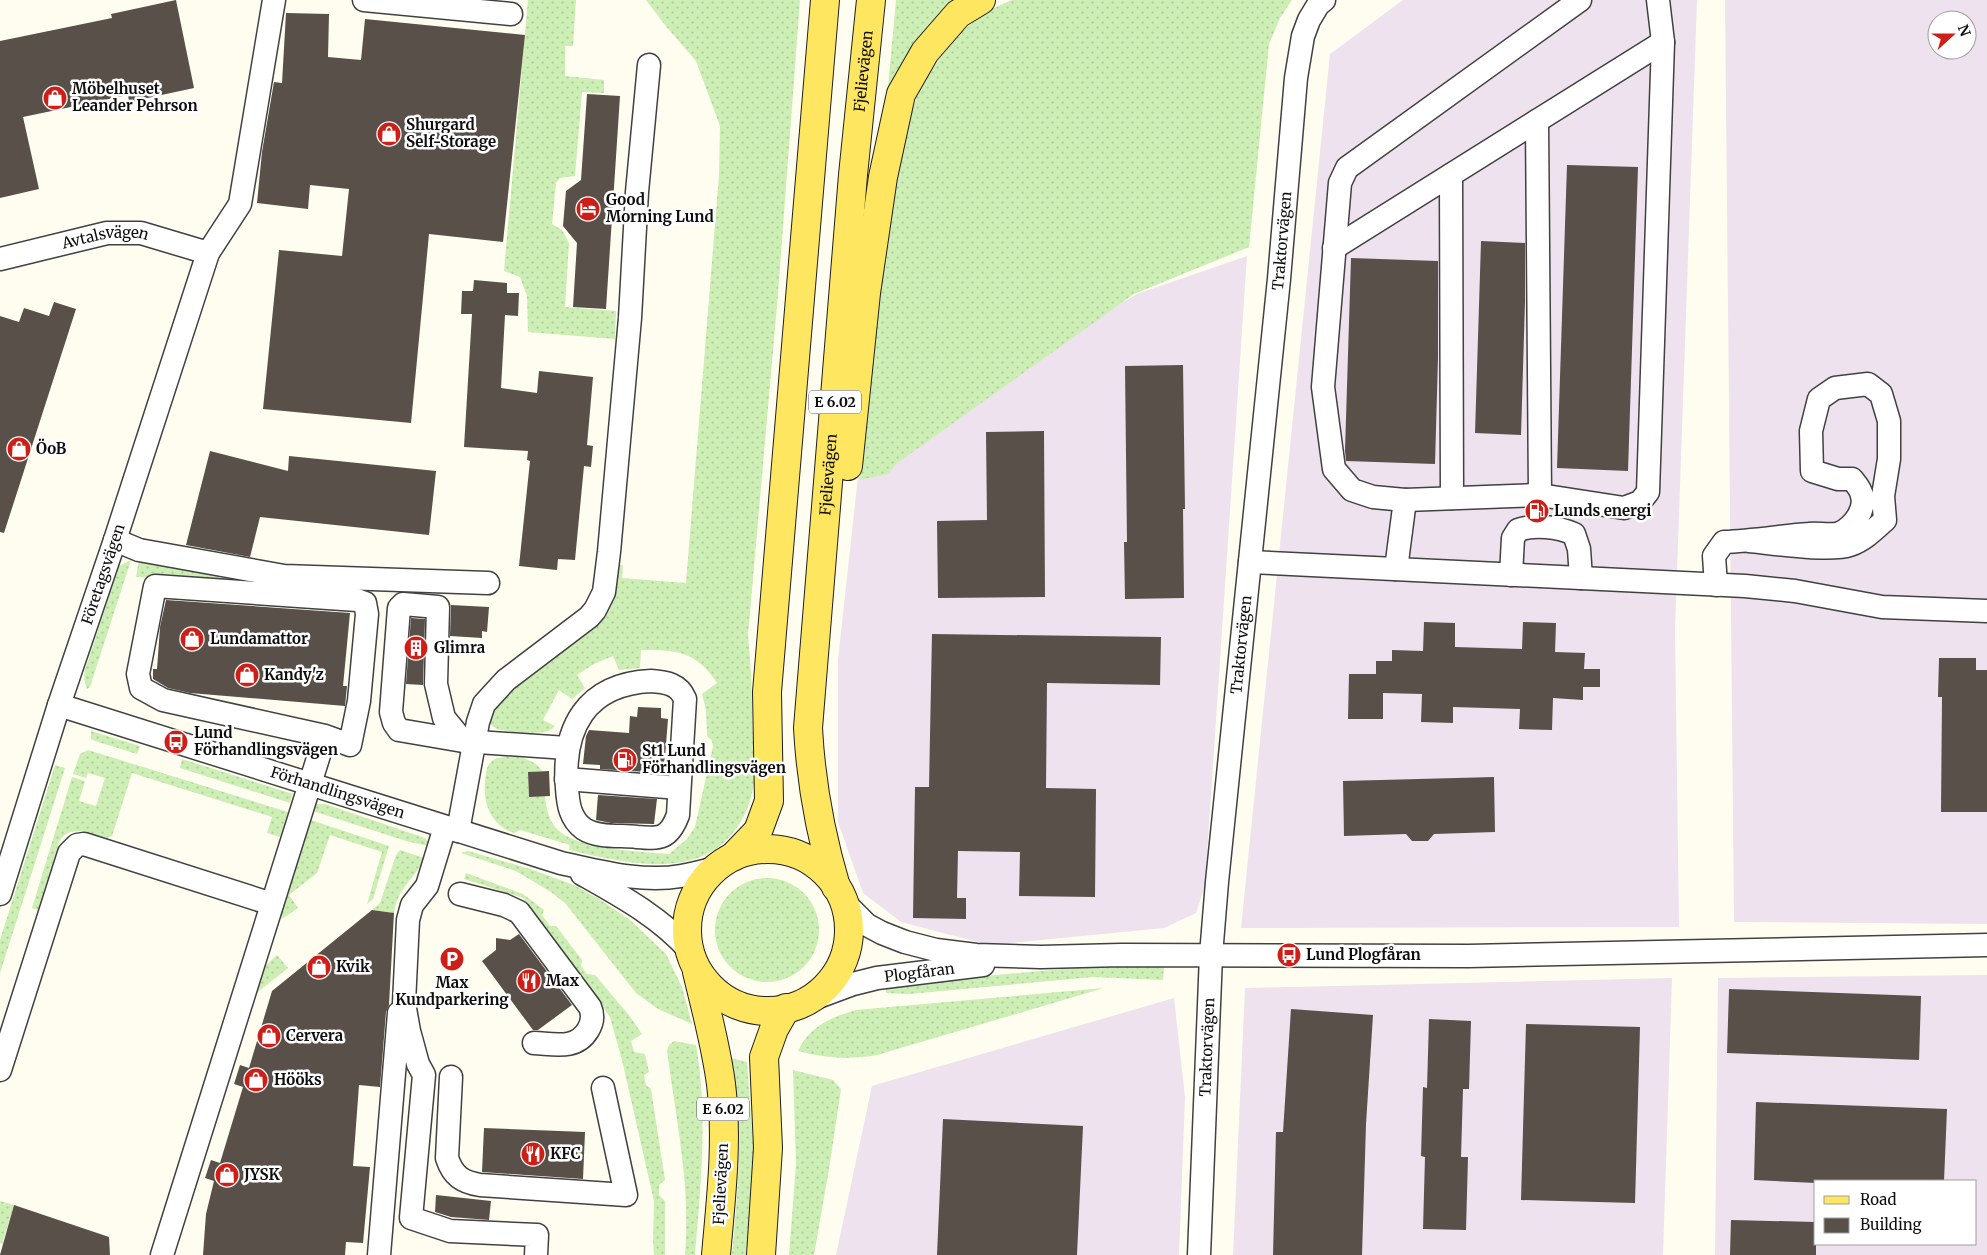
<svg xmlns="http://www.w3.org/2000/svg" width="1987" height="1255" font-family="Merriweather,serif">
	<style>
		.industrial { fill: #eee2ee; fill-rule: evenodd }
		.grass { fill: url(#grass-dots) }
		.building { fill: #585049 }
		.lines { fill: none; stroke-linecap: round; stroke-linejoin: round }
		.minor-casing { stroke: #414141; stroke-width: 25 }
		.major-casing { stroke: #1f1f1f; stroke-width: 30 }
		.minor { stroke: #fff; stroke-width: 22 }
		.major { stroke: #ffe660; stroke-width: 28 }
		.labels { text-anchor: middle; stroke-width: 5; stroke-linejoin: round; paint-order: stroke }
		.shield { fill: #fff; stroke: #565656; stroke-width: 1 }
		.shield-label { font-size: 14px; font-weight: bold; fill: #0e0e0e }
		.street-label { font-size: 15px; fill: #0e0e0e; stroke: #fff }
		.poi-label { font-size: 15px; font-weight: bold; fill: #0e0e0e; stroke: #fff; text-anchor: start }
	</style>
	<defs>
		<pattern id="grass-dots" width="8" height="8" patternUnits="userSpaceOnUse" patternTransform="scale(1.25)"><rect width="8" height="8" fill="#cdeeb5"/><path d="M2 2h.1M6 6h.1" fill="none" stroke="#afcb9a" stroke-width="1.8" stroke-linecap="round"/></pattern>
	</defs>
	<rect width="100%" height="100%" fill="#fffdf0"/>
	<!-- industrial -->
	<g class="industrial">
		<polygon points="1403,0 1697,0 1675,629 1679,927 1241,928 1330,54"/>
		<path d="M1725 0H1987V924L1734 922ZM1937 20H1967V50H1937Z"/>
		<polygon points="1247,256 1205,885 1196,913 1164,928 989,945 901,922 863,893 838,822 838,660 860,458 1137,294"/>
		<path d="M1987 975V1255H1715L1718 978ZM1816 1181H1976V1244H1816Z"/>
		<polygon points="1672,978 1663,1255 1233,1255 1245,988"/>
		<polygon points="1174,998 1185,1097 1179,1255 836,1255 872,1086"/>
	</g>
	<!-- grass -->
	<g class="grass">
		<polygon points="528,0 576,0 573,46 565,46 565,76 604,80 604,93 582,92 575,176 560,178 556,183 552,224 562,230 569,243 565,307 616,311 615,339 528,332 527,296 520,277 504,271"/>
		<path d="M646 0H800L778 294 748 635 751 673 754 782C751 802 745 818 732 834 693 881 621 862 569 850L570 845 520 830 514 833C491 825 483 804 485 781 486 772 486 766 493 760 508 753 533 756 542 771L528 772 529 796H545C546 809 549 822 559 831 579 849 642 852 669 854L687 839 695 827 713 746 712 741 707 736 706 710 702 694 717 683C696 651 677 650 641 650L640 668 619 670 613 656 594 664 577 675 585 688 572 699 559 690 543 720 555 726C552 729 549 731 545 732 536 734 505 732 497 729 491 726 489 722 489 716L503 696 547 662 616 565H623L622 578 686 583 719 175 720 126 696 61 665 25Z"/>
		<polygon points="896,0 956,0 923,33 903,61 887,98"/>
		<polygon points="1012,0 1292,0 1280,18 1269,44 1249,247 1134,294 896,464 888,474 860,480 884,229 899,146 921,86 953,39 987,11"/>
		<polygon points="131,560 90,687 87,689 84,679 85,670 119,566"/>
		<polygon points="139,560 156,562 247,584 136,577"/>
		<polygon points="91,731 140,746 137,754 95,741 91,739"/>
		<path d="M88 750 288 812 280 837 267 833 272 817 132 773 112 836 107 838C91 834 69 823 59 842L38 910 32 908 72 777 85 781 79 801 96 806 105 778 88 773 86 778 73 774 80 754Z"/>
		<polygon points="182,759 293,794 290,803 180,768"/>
		<polygon points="55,765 65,768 0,973 0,940"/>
		<polygon points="317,804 325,804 425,838 430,844 428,846 406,841 313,811"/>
		<polygon points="311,820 389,846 373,899 367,904 382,852 330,835 317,873 289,895 298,908 282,919 280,916"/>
		<path d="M400 850 424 858C415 880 398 886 394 913L372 910 380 903 396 855Z"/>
		<polygon points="468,851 530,869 574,885 599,899 630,920 666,954 682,987 692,1024 658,1009 636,993 565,903 551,892 516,871 461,853"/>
		<polygon points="466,873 523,894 544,910 542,915 550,926 556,926 582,960 581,966 587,974 595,975 629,1015 642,1034 631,1041 634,1052 645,1054 649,1072 644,1075 646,1085 651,1089 665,1180 659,1185 659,1195 665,1201 665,1255 654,1255 653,1241 654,1201 622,1060 610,1017 523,898 464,879"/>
		<circle cx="767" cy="930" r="52"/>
		<polygon points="277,955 288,968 254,995 264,967"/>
		<polygon points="1107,965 1141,965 1164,968 1163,980 1093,977 909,994 886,993 886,989 918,982"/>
		<path d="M1104 988 877 1055C849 1060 825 1058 798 1051 809 1027 831 1017 856 1010Z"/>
		<path d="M674 1041 696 1045C708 1115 701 1184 695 1255H685C691 1186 676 1119 667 1051L669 1045Z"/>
		<path d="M731 1058 747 1062 753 1143V1173L746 1255H732C738 1189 745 1123 731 1058Z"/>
		<polygon points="793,1070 833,1080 841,1089 829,1169 814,1255 789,1255 796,1164"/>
		<polygon points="0,1201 14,1205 2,1244 0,1243"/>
	</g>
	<!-- building -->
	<g class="building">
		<polygon points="176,0 194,88 129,102 128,95 23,117 39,189 0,198 0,41 112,18 111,14"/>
		<polygon points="286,13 329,14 328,57 361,60 365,19 525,35 503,242 429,234 411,423 263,409 279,250 342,256 349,189 310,185 308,209 257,203 262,152 274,82 282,83"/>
		<polygon points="587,94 620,96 606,309 573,307 577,243 563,226 566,191 581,180"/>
		<polygon points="1567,165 1638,167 1628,471 1557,468"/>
		<polygon points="1481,241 1525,243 1525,301 1521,435 1475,433"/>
		<polygon points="1351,258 1438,261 1438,358 1435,464 1346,461 1345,450"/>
		<polygon points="474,280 507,283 507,293 519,293 518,316 505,315 501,388 537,393 539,371 593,377 587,445 593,446 591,467 584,466 575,560 558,559 557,570 519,566 530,461 527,460 528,451 464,447 472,314 461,314 462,291 473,291"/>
		<polygon points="54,302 76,309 4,533 0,532 0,316 19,322 24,308 49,316"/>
		<polygon points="1183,365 1185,509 1183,509 1184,598 1125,599 1124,542 1127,542 1125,366"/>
		<polygon points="1044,431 1045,597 938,598 937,521 987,520 986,432"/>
		<polygon points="210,451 288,471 289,456 436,471 429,535 260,517 250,557 186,545"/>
		<polygon points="166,600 350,613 343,686 347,686 345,706 190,693 168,688 153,679 153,669 157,669 160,627"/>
		<polygon points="451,605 489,607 487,632 482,631 482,638 450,636"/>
		<polygon points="411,618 425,619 423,685 406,684"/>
		<polygon points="1424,622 1455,623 1455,647 1522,649 1523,622 1556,623 1555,652 1585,653 1584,669 1600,669 1600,687 1583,687 1583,700 1553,698 1552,730 1519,729 1520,709 1453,707 1453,723 1421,722 1422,694 1383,693 1383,719 1348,719 1349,674 1376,674 1376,661 1392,661 1392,650 1423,651"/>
		<polygon points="932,634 1161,637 1160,685 1047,683 1046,788 1096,789 1095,897 1019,896 1020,852 958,851 957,898 966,898 966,919 913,918 915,787 929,787"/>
		<polygon points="1939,658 1976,658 1976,670 1987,670 1987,812 1941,812 1942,697 1938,697"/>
		<polygon points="638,707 661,708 661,718 668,719 664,770 662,770 662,773 600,769 600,765 583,764 586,736 589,730 629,733 630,716 637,717"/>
		<polygon points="549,771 550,796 529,797 528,772"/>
		<polygon points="1494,777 1495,832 1434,834 1428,841 1412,841 1406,834 1344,836 1343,781"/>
		<polygon points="598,795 657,799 654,824 611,823 596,820"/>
		<polygon points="372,910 394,913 389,1005 386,1012 380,1087 359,1085 353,1166 370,1167 363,1243 346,1242 345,1255 203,1255 206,1214 214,1181 205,1178 211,1160 220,1163 243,1087 234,1084 240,1065 249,1068 272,991"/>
		<polygon points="519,934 572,1005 538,1030 533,1030 482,961 496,950 496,938 510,940"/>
		<polygon points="1729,989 1921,996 1919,1060 1727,1053"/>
		<polygon points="1291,1009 1373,1015 1366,1124 1362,1255 1273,1255 1276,1132 1283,1132"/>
		<polygon points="1429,1019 1471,1021 1469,1089 1463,1089 1461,1157 1468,1157 1466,1230 1423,1229 1425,1157 1421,1156 1423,1087 1427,1088"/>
		<polygon points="1526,1024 1640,1027 1635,1203 1521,1200"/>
		<polygon points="1756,1102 1947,1109 1944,1181 1816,1183 1754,1180"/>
		<polygon points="943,1119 1083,1126 1077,1255 937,1255"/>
		<polygon points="484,1128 585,1132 583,1179 482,1172"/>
		<polygon points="436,1195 491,1201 489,1220 451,1217 435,1212"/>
		<polygon points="14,1205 109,1237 110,1255 0,1255"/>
		<polygon points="1731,1220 1816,1222 1816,1255 1730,1255"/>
	</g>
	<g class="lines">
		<defs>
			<g id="minor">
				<polyline points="364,0 511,14"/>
				<polyline points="1580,0 1347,168 1340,183 1323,387 1334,469 1352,490 1373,497 1405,500 1540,495 1624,508 1640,502 1648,492 1663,42 1658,0"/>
				<polyline points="1537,121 1540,495"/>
				<polyline points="1451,175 1452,498"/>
				<polyline points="1334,248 1663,42"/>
				<path id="s1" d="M0 259 107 233H141L208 253"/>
				<polyline points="115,540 139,550 284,576 488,583"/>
				<polyline points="1250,562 1745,586 1795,591 1882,607 1987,611"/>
				<polyline points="1396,569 1405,500"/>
				<path d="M1511 575 1513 538 1518 530C1534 524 1559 527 1574 534L1579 549 1581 578"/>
				<path d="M1716 585 1714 556 1724 542C1753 541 1781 536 1809 534 1818 533 1832 536 1840 533 1853 527 1866 510 1862 496 1861 489 1856 484 1852 479H1838L1812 471 1811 431 1819 399 1835 388 1868 384 1881 394 1889 421V459L1883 496 1885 520C1874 530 1864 540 1850 545 1831 552 1771 543 1749 541"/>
				<path d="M651 681C666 682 679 684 685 699L678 815C669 839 660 839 637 837 621 835 598 838 584 829 570 819 568 804 567 788 562 728 586 684 651 681Z"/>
				<path id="s2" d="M59 705 561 863C599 871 641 883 681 876 693 874 704 871 715 868"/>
				<polyline points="463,741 444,718 436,684 438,607 403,604 399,608 391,712 394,723 399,730 463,741 567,748"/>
				<polyline points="566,779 679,788"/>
				<polyline points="445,827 427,886 412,905 408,920 404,1003 409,1031 418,1064 424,1075 411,1218 450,1231 537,1235 536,1255"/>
				<polyline points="458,831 478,722 484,704 506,680 589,617 595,610 604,592 609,552 630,318 637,192 649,65"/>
				<path d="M582 874C621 896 660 917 690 951"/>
				<path id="s3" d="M0 894 59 705 115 540 208 253 240 204 274 0"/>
				<path d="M460 894 504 905 519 912 590 1007C593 1014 593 1022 588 1030 576 1050 555 1044 534 1043"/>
				<polyline points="842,900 867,925 882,933 905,942 936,950 976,955 1041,957 1121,955 1469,956 1987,945"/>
				<path id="s4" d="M802 1003 853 984 877 978 983 965"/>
				<polyline points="0,1070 69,853 77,845 84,844 272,904"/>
				<path d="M451 1077 447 1158C453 1176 462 1182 480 1185L626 1195 603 1088"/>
				<polyline points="162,1255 325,736 163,700 141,688 138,674 155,586 357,600 365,603 367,614 359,701 350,745 325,736"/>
				<polyline points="379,1255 399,1013"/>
				<path id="s5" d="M1199 1255 1211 955 1217 882 1279 279 1296 78 1303 36 1309 20 1318 5 1324 0"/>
			</g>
			<g id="major">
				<polyline points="848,466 866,293 883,177 901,94 925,52 958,14 981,0"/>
				<circle cx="768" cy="930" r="81"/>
				<polyline points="734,856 758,831 769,801 767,692 825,0"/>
				<path id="s6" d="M836 887C820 833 811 784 808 728L853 175 871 0"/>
				<path d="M697 972C706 1009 716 1046 721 1084 728 1141 721 1198 716 1255"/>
				<polyline points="761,1255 768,1148 764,1057 774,1029 786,1008"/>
			</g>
		</defs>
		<!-- minor casing -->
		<use href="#minor" class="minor-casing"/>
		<!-- major casing -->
		<use href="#major" class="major-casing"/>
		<!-- minor -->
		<use href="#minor" class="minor"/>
		<!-- major -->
		<use href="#major" class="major"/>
	</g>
	<!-- icons -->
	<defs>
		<symbol id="shop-disc" viewBox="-11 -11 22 22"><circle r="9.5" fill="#cd1f18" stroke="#fff"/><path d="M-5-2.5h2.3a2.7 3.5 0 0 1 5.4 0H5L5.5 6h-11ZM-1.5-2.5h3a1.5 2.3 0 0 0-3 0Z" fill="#fff"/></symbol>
		<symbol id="hotel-disc" viewBox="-11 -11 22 22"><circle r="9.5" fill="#cd1f18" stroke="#fff"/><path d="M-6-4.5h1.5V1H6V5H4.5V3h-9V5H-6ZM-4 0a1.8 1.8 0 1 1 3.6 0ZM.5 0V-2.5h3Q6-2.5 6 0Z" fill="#fff"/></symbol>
		<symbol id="fuel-disc" viewBox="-11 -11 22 22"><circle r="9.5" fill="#cd1f18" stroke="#fff"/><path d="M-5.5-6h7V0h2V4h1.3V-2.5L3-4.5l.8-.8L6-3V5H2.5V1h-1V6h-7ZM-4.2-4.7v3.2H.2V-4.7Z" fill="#fff"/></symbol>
		<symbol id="building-disc" viewBox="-11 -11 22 22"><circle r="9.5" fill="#cd1f18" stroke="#fff"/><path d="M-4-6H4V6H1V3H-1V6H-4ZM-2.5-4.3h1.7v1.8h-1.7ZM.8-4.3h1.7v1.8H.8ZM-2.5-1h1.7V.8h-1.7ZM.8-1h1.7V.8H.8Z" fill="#fff"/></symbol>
		<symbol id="bus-disc" viewBox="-11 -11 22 22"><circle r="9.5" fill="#cd1f18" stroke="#fff"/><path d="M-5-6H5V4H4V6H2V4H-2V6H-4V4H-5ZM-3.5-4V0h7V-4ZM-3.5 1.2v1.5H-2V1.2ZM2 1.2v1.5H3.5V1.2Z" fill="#fff"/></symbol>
		<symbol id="parking-disc" viewBox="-11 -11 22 22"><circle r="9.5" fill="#cd1f18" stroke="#fff"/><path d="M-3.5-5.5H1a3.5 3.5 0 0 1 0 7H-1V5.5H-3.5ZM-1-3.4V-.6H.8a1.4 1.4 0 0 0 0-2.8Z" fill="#fff"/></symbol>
		<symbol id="restaurant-disc" viewBox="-11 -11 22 22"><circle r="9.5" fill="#cd1f18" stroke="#fff"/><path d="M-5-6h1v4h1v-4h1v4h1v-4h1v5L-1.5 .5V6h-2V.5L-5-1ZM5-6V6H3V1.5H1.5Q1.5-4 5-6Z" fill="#fff"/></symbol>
	</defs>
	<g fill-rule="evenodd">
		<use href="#shop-disc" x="41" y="84" width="28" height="28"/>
		<use href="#shop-disc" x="375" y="120" width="28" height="28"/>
		<use href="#hotel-disc" x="574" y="195" width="28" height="28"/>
		<use href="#shop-disc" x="5" y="435" width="28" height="28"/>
		<use href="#fuel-disc" x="1523" y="497" width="28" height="28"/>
		<use href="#shop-disc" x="178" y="625" width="28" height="28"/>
		<use href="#building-disc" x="402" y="634" width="28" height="28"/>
		<use href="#shop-disc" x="233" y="661" width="28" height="28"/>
		<use href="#bus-disc" x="162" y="728" width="28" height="28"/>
		<use href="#fuel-disc" x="611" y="746" width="28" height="28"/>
		<use href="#bus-disc" x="1275" y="941" width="28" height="28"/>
		<use href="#parking-disc" x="438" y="945" width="28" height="28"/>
		<use href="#shop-disc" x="305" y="953" width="28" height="28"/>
		<use href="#restaurant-disc" x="515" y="967" width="28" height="28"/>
		<use href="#shop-disc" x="255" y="1022" width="28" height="28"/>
		<use href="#shop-disc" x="242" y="1066" width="28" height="28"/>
		<use href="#restaurant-disc" x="519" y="1140" width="28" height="28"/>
		<use href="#shop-disc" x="213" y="1161" width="28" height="28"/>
	</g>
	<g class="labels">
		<!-- shield labels -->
		<g class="shield">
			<rect x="809" y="390.5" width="52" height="23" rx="4"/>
			<rect x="697" y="1097.5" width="52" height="23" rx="4"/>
		</g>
		<g class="shield-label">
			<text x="835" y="407">E 6.02</text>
			<text x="723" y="1114">E 6.02</text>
		</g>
		<!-- street labels -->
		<g class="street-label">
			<text dy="5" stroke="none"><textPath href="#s6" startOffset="821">Fjelievägen</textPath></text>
			<text dy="5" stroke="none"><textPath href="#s1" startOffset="108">Avtalsvägen</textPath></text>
			<text dy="5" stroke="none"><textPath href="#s5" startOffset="1018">Traktorvägen</textPath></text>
			<text dy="5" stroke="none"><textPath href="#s6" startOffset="416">Fjelievägen</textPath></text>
			<text dy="5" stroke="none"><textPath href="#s3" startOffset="336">Företagsvägen</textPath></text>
			<text dy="5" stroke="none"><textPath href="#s5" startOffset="612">Traktorvägen</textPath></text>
			<text dy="5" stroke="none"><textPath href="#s2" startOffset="292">Förhandlingsvägen</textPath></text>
			<text dy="5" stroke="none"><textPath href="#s4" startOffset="122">Plogfåran</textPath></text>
			<text dy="5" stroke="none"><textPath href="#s5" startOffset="208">Traktorvägen</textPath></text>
			<text transform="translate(721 1184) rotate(-87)" y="5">Fjelievägen</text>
		</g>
		<!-- poi labels -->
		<g class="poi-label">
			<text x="72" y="94">Möbelhuset<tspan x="72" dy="17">Leander Pehrson</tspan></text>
			<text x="406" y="130">Shurgard<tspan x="406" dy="17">Self-Storage</tspan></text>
			<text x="606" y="205">Good<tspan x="606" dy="17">Morning Lund</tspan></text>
			<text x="36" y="454">ÖoB</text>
			<text x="1554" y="516">Lunds energi</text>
			<text x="210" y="644">Lundamattor</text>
			<text x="434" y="653">Glimra</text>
			<text x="264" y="680">Kandy'z</text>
			<text x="194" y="738">Lund<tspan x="194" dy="17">Förhandlingsvägen</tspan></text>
			<text x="642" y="756">St1 Lund<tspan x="642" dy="17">Förhandlingsvägen</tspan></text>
			<text x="1306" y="960">Lund Plogfåran</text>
			<text x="336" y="972">Kvik</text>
			<text x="546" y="986">Max</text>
			<text x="452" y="988" text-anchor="middle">Max<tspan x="452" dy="17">Kundparkering</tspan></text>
			<text x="286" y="1041">Cervera</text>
			<text x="274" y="1085">Hööks</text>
			<text x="550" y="1159">KFC</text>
			<text x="244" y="1180">JYSK</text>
		</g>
	</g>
	<!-- legend -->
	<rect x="1814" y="1180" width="162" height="65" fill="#ffffff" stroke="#9f9f9f"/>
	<rect x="1824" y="1196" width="25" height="8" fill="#ffe660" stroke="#9f9f9f"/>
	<text x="1860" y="1205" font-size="15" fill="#0e0e0e">Road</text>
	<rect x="1824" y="1218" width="25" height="15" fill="#585049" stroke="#9f9f9f"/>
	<text x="1860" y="1230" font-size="15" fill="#0e0e0e">Building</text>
	<!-- north arrow -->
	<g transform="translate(1952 35) rotate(69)"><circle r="24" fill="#ffffff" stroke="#9f9f9f"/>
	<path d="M0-4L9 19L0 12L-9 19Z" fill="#cd1f18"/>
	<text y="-8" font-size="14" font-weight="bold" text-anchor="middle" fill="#0e0e0e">N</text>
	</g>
</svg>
